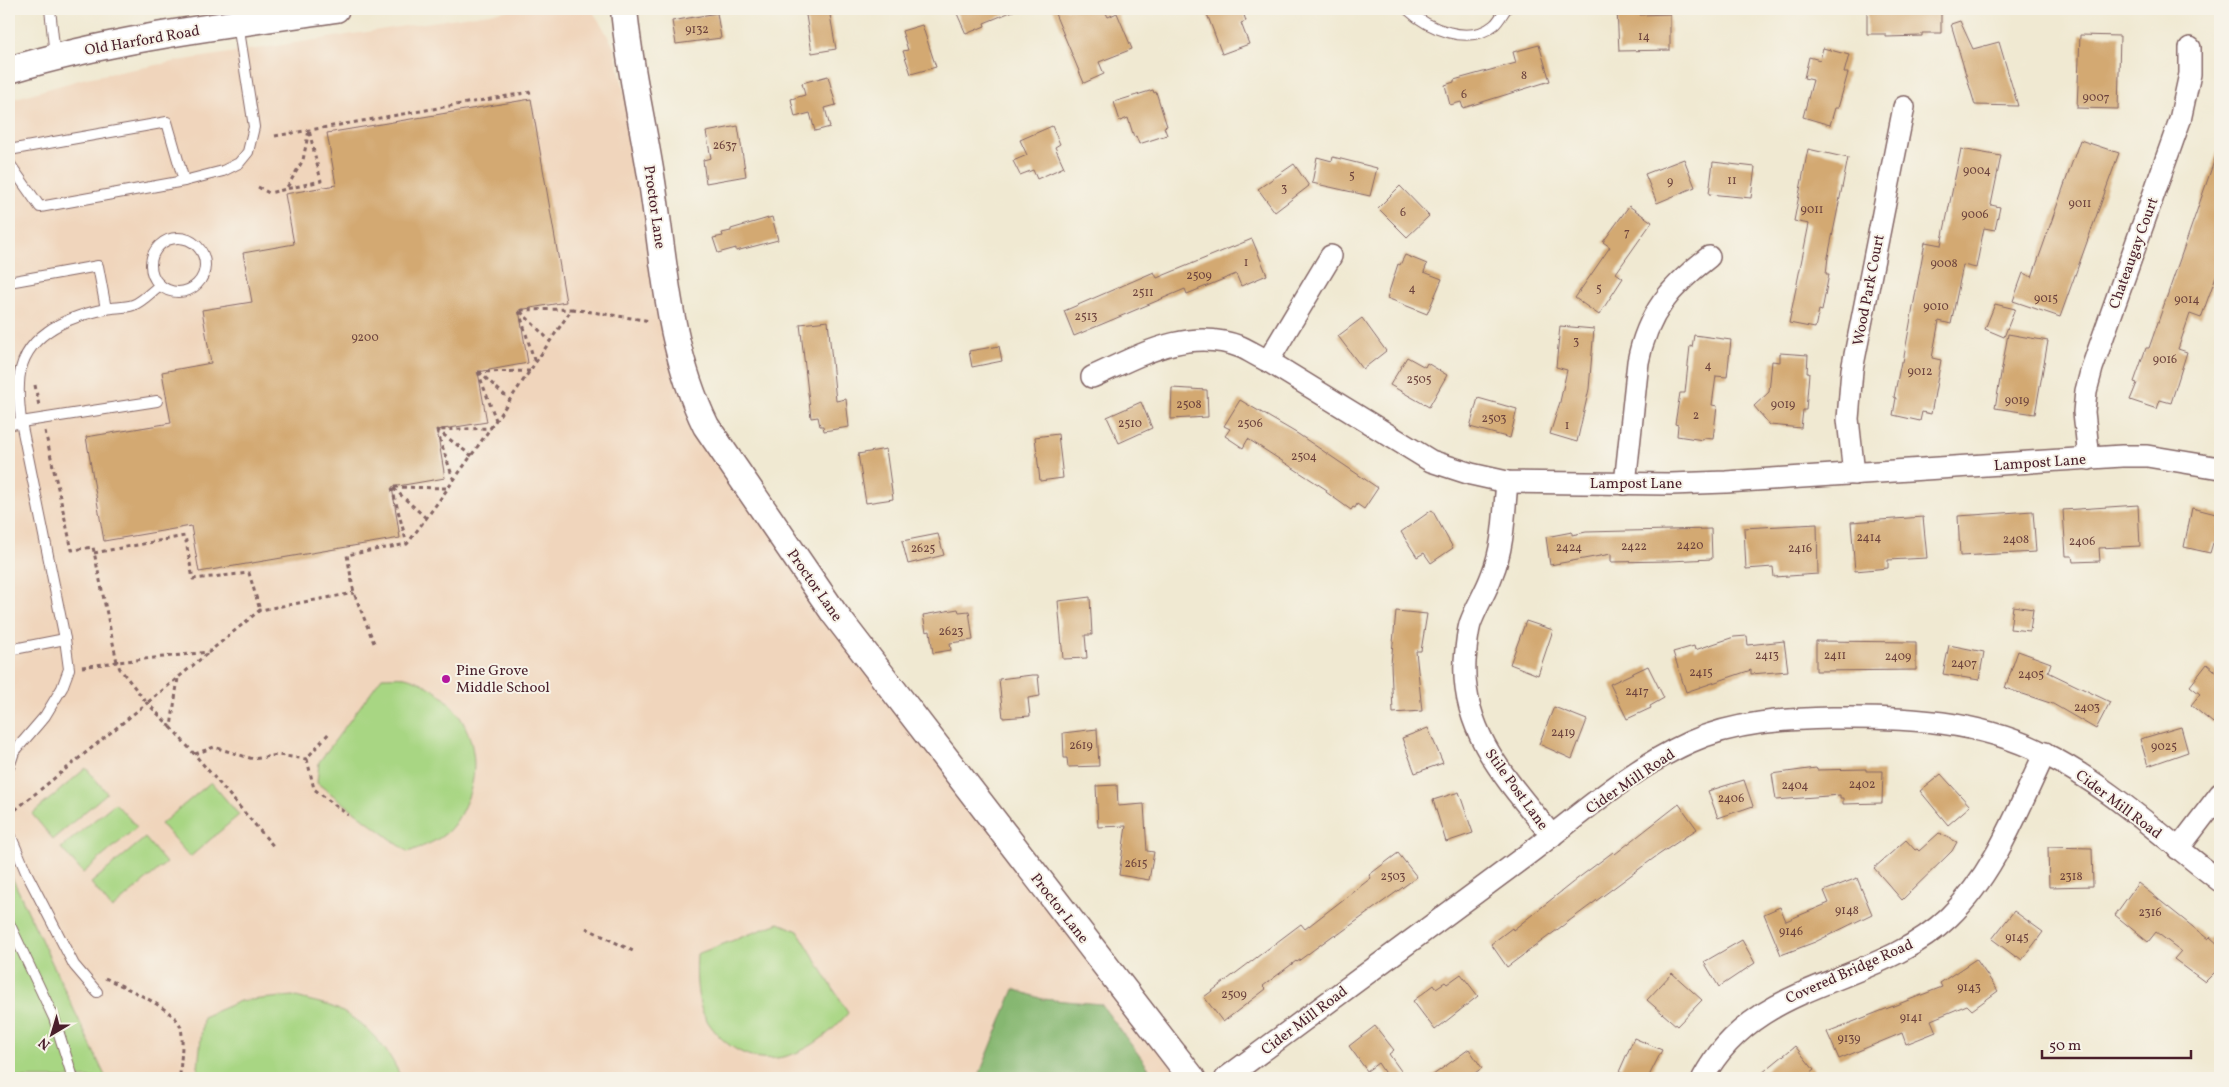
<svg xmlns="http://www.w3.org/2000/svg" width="2229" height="1087" font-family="Vollkorn,serif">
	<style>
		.built { fill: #f0d5bc }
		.green { fill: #a8d683; stroke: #797a57 }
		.forest { fill: #86b771; stroke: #686b4e }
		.building { fill: #d3a972 }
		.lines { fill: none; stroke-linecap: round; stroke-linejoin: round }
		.service-casing { stroke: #846665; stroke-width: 12 }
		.minor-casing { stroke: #846665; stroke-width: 24 }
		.tertiary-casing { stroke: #846665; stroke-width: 29 }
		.path { stroke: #846665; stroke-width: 3; stroke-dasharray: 4 4; stroke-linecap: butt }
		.service { stroke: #fff; stroke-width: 10 }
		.minor { stroke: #fff; stroke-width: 21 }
		.tertiary { stroke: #fff; stroke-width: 26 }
		.poi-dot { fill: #b5179e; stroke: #f7f3e8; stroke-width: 2 }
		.labels { text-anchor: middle; stroke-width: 4; stroke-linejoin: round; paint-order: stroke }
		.number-label { font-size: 12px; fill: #6c423d }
		.street-label { font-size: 15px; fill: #4a1f2b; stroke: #f7f3e8 }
		.poi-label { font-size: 15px; fill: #4a1f2b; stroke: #f7f3e8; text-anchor: start }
	</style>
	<rect width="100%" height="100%" fill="#f7f3e8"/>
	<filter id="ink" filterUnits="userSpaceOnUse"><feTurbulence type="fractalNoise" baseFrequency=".02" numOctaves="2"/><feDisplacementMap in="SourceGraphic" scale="10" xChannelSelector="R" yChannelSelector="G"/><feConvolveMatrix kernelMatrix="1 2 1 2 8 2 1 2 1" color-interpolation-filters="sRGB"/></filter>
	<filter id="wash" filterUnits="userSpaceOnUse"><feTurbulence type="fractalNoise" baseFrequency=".0096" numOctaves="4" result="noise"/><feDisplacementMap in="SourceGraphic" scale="20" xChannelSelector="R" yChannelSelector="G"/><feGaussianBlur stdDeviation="1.12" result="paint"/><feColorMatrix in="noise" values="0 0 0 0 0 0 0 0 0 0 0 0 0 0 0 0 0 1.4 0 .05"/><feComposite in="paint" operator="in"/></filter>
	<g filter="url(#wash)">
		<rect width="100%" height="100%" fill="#f0e9d2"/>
		<!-- built -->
		<polygon class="built" points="516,9 591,9 601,24 614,47 638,152 684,385 1180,1078 106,1078 9,871 9,100 86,78 178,61"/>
		<!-- green -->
		<g class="green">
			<path d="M382 677C389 677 399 676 405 677 460 691 489 751 466 802 462 812 455 826 445 834 434 843 421 847 408 852L317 783 319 762Z"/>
			<polygon points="86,768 107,793 53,839 32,814"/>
			<polygon points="211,782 239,815 190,857 161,824"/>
			<polygon points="115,803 137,827 83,873 61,848"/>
			<polygon points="145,838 166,863 112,909 91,883"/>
			<polygon points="9,871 106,1078 9,1078"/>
			<path d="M779 923 798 931 848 1013C816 1051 766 1079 722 1039 712 1029 703 1017 700 1004 696 987 696 971 697 954Z"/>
			<path d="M293 996C308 1001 326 1003 339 1010 368 1025 389 1049 401 1078H197L203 1017 240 1001Z"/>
		</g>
		<!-- forest -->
		<polygon class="forest" points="1014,989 1042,999 1101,1004 1156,1078 978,1078"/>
		<g id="blocks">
			<!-- building -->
			<g class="building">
				<polygon points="805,9 829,9 836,49 812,53"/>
				<polygon points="955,9 1018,9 984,23 985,26 966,34"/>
				<polygon points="1053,9 1104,9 1108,17 1117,13 1132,49 1099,62 1104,74 1084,83"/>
				<polygon points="1221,9 1242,9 1246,21 1241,23 1249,44 1222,54 1207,14"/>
				<polygon points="1617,9 1640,9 1640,15 1670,14 1670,50 1619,51"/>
				<polygon points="1867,9 1941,9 1941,33 1922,33 1922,36 1886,37 1886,34 1867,34"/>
				<polygon points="717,13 721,38 676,44 672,21"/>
				<polygon points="1960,21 1973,49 1999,42 2018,106 1975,105 1951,24"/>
				<polygon points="922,25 936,67 911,74 903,51 908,50 902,31"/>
				<polygon points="2080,35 2120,36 2118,109 2077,108"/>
				<polygon points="1539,45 1550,81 1463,108 1461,102 1450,105 1445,85 1454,82 1454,80 1516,63 1513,52"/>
				<polygon points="1823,48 1849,55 1844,73 1848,73 1838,108 1835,108 1830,125 1803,117 1813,80 1804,78 1809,57 1820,60"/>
				<polygon points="828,76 836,105 825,108 830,127 815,131 810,113 795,117 791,99 805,95 802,83"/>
				<polygon points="1153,90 1154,93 1156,92 1167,126 1164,127 1167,135 1139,144 1136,136 1134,137 1128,118 1120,121 1114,102"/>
				<polygon points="531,99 566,302 519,310 528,363 478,372 487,422 437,430 445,478 392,487 400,538 199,572 191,526 104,541 86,437 171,423 162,372 211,363 202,310 252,302 243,253 294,244 285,194 336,185 327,133"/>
				<polygon points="738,126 746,176 706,183 703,160 711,158 706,132"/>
				<polygon points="1052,126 1060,144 1055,147 1064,167 1037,179 1033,170 1020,175 1013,161 1027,155 1020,140"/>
				<polygon points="2080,140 2119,153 2060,317 2013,301 2023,273 2032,277"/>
				<polygon points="1808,149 1848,158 1828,257 1826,274 1829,274 1822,311 1819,310 1815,328 1789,323 1809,224 1794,221"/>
				<polygon points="1961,149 2001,156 1991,205 2000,207 1995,230 1984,228 1976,268 1963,265 1951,324 1939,321 1932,358 1941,360 1931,414 1922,412 1920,421 1893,415 1896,398 1894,397 1901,362 1903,362 1925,242 1941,245"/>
				<polygon points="2218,150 2220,151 2220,277 2216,276 2201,318 2190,314 2178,349 2187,352 2171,403 2160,400 2157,409 2130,400 2137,383 2134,382 2146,348 2149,348"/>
				<polygon points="1317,157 1332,161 1333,157 1377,168 1370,196 1312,183"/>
				<polygon points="1684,159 1695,187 1657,203 1645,174"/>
				<polygon points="1713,162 1755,167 1751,198 1709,194"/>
				<polygon points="1294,164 1309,186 1275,212 1258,189"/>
				<polygon points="1400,186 1429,216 1407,237 1378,208"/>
				<polygon points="1629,206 1652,222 1616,273 1623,278 1599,315 1575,298 1610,247 1603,242"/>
				<polygon points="772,217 778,240 736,251 736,248 718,253 713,238 723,236 722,233 731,231 731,229"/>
				<polygon points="1252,239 1267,275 1241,286 1236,274 1187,294 1185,289 1074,336 1064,311 1154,272 1157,278"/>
				<polygon points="1405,255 1427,264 1424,272 1442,279 1427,314 1387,298 1398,264 1400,265"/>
				<polygon points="1995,304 2015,309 2004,337 1985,329"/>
				<polygon points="1362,318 1386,351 1363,369 1338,336"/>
				<polygon points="828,321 836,401 846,399 849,427 824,431 823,426 820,426 818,417 811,418 800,324"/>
				<polygon points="1560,326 1594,329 1589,389 1577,442 1550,434 1560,402 1567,370 1556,367"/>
				<polygon points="2008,334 2048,341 2035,414 1995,408"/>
				<polygon points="1694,335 1731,340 1727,377 1716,376 1712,405 1717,406 1713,439 1704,438 1703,440 1677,436 1678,425 1675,424 1680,393 1685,393 1690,346 1692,347"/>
				<polygon points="999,346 1002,361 972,367 969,351"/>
				<polygon points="1780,353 1808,355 1807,373 1809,373 1806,410 1803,410 1801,428 1770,425 1754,406 1769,392 1772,361 1780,362"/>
				<polygon points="1407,357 1425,367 1427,363 1447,375 1429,407 1390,385"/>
				<polygon points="1172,388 1207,390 1208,417 1171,419"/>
				<polygon points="1478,398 1517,409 1510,438 1470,427"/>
				<polygon points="1240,400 1298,434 1378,488 1364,509 1357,504 1355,508 1353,507 1351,510 1326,492 1327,490 1248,439 1243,448 1225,436 1230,429 1224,426"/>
				<polygon points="1141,402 1152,428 1119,443 1107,417"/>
				<polygon points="1058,434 1063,478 1040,481 1035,437"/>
				<polygon points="886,449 893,499 866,503 858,454"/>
				<polygon points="2138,505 2140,546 2099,548 2100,561 2073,562 2072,556 2066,556 2063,510"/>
				<polygon points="2192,508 2220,515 2220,545 2213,543 2210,553 2184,547"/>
				<polygon points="1432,510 1453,548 1431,563 1424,553 1417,557 1401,532"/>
				<polygon points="2033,511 2036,552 1960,556 1958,516"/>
				<polygon points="1923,517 1927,558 1888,560 1888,568 1855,571 1851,522"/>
				<polygon points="1817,524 1818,574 1774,577 1773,567 1746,569 1744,528"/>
				<polygon points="1711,529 1712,559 1670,561 1611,562 1611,554 1550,565 1546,537 1572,532 1572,535 1586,532"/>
				<polygon points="938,534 944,555 908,564 902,541"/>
				<polygon points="1090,597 1092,635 1085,635 1087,658 1063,659 1058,601"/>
				<polygon points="2013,606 2033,609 2030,631 2010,629"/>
				<polygon points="958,609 959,612 969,611 973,640 950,643 951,650 933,653 930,631 926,632 923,615"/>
				<polygon points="1396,611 1427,614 1421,651 1416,651 1422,711 1393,713 1391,664"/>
				<polygon points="1526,621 1553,630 1538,675 1510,664"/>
				<polygon points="1747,636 1748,645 1784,641 1788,671 1751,674 1751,670 1686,692 1673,652 1694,646 1695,650 1734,637"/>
				<polygon points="1816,641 1916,642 1916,670 1816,671"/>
				<polygon points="1949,645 1984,652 1979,680 1943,674"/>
				<polygon points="2018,651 2051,663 2048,672 2110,702 2096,729 2053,704 2005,688"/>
				<polygon points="2207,664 2220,675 2220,714 2213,723 2191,705 2200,694 2190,686"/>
				<polygon points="1648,666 1664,698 1650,706 1651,708 1627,719 1610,684"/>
				<polygon points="1032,675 1038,675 1040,696 1028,698 1030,716 1003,718 999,679"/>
				<polygon points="1554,707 1587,720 1572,759 1539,744"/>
				<polygon points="2181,727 2188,752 2148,766 2140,739"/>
				<polygon points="1428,728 1443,763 1415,773 1402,738"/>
				<polygon points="1097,729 1099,766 1068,767 1067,758 1064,758 1063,733"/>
				<polygon points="1816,768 1817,770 1866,769 1866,771 1883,771 1882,803 1843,804 1843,798 1840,798 1840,795 1776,800 1772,774"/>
				<polygon points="1941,774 1970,806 1948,825 1920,791"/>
				<polygon points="1744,780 1753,806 1718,818 1708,791"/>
				<polygon points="1117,785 1118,806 1144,804 1147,851 1154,852 1149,880 1119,875 1126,826 1098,827 1096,786"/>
				<polygon points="1459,792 1473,833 1446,842 1433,800"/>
				<polygon points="1679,804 1697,829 1654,858 1507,967 1491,944 1512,928 1513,930 1577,879 1613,852 1615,854"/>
				<polygon points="1939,833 1957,842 1952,851 1902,900 1874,868 1906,840 1915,850 1917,849 1919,851"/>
				<polygon points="2048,847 2092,848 2093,886 2049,887"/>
				<polygon points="1398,853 1417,877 1336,936 1335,934 1297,962 1296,961 1263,986 1266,989 1223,1022 1204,997 1301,924 1305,929 1371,878 1369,875"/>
				<polygon points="1857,878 1872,914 1815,942 1781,955 1764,914 1780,907 1786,921 1829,903 1824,891"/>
				<polygon points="2138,883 2208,939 2210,937 2220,946 2220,967 2205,982 2174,959 2181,951 2156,932 2148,942 2115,915"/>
				<polygon points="2014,911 2043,932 2022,960 2017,956 2016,957 1992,939"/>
				<polygon points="1742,940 1755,963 1719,987 1704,962"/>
				<polygon points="1976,959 1998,991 1972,1010 1967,1005 1931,1020 1936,1032 1906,1044 1902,1033 1839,1059 1827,1032 1942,987 1940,983"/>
				<polygon points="1672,973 1702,1000 1677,1026 1647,1000"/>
				<polygon points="1461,974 1478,996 1435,1030 1413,1001 1434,985 1436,988 1445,982 1447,984"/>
				<polygon points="1375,1026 1394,1050 1389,1054 1406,1078 1388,1078 1378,1063 1367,1071 1349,1046"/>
				<polygon points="1634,1038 1662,1050 1648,1078 1635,1078 1619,1072"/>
				<polygon points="1795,1046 1814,1070 1804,1078 1756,1078"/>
				<polygon points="1469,1049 1482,1068 1468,1078 1429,1078"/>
			</g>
		</g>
	</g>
	<g filter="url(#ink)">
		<use href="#blocks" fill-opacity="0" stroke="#846665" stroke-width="1"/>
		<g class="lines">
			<defs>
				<g id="service">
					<polyline points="50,9 55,56"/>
					<path d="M1407 9C1428 29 1469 46 1494 25 1499 21 1502 14 1506 9"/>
					<polyline points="9,150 167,122 184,181"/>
					<polyline points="9,163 40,207 184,181 223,171 239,163 248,152 254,127 238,24"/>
					<circle cx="178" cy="265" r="27"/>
					<polyline points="9,282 98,266 106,309"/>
					<path d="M157 401 21 422C20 410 18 397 19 384 20 336 66 317 106 309 115 307 124 308 133 305 142 302 152 291 160 285"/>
					<polyline points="9,425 21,422 65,639 9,650"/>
					<polyline points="9,767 14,752 45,716 62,688 69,669 65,639"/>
					<polyline points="9,832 26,872 74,965 97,992"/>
					<polyline points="9,923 54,1018 73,1078"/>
				</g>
				<g id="minor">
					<polyline points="1268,361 1331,256"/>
					<path d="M1092 377C1139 356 1188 326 1241 347 1250 351 1259 357 1268 361L1431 461 1471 474 1507 482 1671 484 1726 482 2122 456H2147L2220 468"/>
					<polyline points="2089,459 2084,412 2086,391 2092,368 2180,120 2190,74 2190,48"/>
					<polyline points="1854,474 1848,419 1852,370 1904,107"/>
					<path d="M1507 482C1504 513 1504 546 1492 575 1486 592 1476 607 1470 624 1467 635 1466 649 1465 661 1461 734 1510 783 1552 836"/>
					<path d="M1625 484 1638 362C1647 314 1671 286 1709 257"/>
					<polyline points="2178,849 2220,794"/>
					<path d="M1226 1078C1325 1005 1424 931 1524 857 1578 817 1628 770 1690 742 1734 722 1785 719 1832 718 1906 717 1980 720 2047 755 2110 787 2163 838 2220 881"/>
					<path d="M1703 1078C1757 977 1875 988 1949 917 1995 873 2018 809 2045 753"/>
				</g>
				<g id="tertiary">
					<path d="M624 9C629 67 643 124 652 182 665 266 668 348 706 426L834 613 1192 1078"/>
					<path d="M9 70C115 38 226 25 336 9"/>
				</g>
			</defs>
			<!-- service casing -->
			<use href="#service" class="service-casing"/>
			<!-- minor casing -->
			<use href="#minor" class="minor-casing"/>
			<!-- tertiary casing -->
			<use href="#tertiary" class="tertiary-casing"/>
			<!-- path -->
			<g class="path">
				<polyline points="275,136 531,92"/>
				<polyline points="258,187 269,193 321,181 309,130 303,160 286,189"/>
				<polyline points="572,309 651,321"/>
				<polyline points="519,311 535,363"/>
				<polyline points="478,372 496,420"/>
				<polyline points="478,372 530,371"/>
				<polyline points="479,372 510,400"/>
				<polyline points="35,385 39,406"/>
				<polyline points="45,431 72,550 93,547 117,662 209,652 260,610 354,593"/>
				<polyline points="437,431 454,481"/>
				<polyline points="472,456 437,430 491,428"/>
				<polyline points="392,488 407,544"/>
				<polyline points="426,518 392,487 449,488"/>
				<polyline points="94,553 185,536 193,579 249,573 260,610"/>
				<path d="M374 643 354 593 347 555 407 544C465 467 518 388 572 309L519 310 550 341"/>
				<polyline points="82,667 117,662 120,669 147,703 208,653"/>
				<polyline points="171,727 275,848"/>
				<polyline points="195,754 214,747 253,759 278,755 306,759 330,732"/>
				<polyline points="307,759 314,789 348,815"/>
				<polyline points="9,815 147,703 171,727 178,678"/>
				<polyline points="586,928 633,951"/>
				<path d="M105 978C122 986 178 1010 181 1028 184 1042 180 1064 180 1078"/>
			</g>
			<!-- service -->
			<use href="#service" class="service"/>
			<!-- minor -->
			<use href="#minor" class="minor"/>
			<!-- tertiary -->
			<use href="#tertiary" class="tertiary"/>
		</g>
	</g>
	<!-- markers -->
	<circle class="poi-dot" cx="446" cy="679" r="5"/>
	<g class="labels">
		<!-- number labels -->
		<g class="number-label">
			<text x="697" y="33">9132</text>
			<text x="1644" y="40">14</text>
			<text x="1524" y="79">8</text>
			<text x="1464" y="98">6</text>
			<text x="2096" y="101">9007</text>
			<text x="725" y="149">2637</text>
			<text x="1977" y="174">9004</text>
			<text x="1352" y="179">5</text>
			<text x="1732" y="184">11</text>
			<text x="1670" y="185">9</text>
			<text x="1284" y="192">3</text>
			<text x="2080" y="207">9011</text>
			<text x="1812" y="213">9011</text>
			<text x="1403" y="216">6</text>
			<text x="1975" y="218">9006</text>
			<text x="1627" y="236">7</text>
			<text x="1246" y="266">1</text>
			<text x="1944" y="267">9008</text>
			<text x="1199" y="279">2509</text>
			<text x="1412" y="292">4</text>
			<text x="1599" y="292">5</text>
			<text x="1143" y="296">2511</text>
			<text x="2046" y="302">9015</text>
			<text x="2187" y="303">9014</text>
			<text x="1936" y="310">9010</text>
			<text x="1086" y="320">2513</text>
			<text x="365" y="341">9200</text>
			<text x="1576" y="345">3</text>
			<text x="2165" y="363">9016</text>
			<text x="1708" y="369">4</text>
			<text x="1920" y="375">9012</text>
			<text x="1419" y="383">2505</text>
			<text x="2017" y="404">9019</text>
			<text x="1189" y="408">2508</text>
			<text x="1783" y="408">9019</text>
			<text x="1696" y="419">2</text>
			<text x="1494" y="422">2503</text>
			<text x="1130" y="427">2510</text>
			<text x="1250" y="427">2506</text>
			<text x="1567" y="429">1</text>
			<text x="1304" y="460">2504</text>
			<text x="1869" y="541">2414</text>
			<text x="2016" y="543">2408</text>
			<text x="2082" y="545">2406</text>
			<text x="1690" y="549">2420</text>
			<text x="1634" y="550">2422</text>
			<text x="1569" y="551">2424</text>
			<text x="923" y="552">2625</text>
			<text x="1800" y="552">2416</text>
			<text x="951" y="635">2623</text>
			<text x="1767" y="659">2413</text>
			<text x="1835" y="659">2411</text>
			<text x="1898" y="660">2409</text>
			<text x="1964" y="667">2407</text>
			<text x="1701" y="676">2415</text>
			<text x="2031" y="678">2405</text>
			<text x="1637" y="695">2417</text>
			<text x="2087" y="711">2403</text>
			<text x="1563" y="736">2419</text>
			<text x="1081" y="749">2619</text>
			<text x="2164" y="750">9025</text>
			<text x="1862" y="788">2402</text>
			<text x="1795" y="789">2404</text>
			<text x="1731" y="802">2406</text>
			<text x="1136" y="867">2615</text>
			<text x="1393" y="880">2503</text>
			<text x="2071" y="880">2318</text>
			<text x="1847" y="914">9148</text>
			<text x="2150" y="916">2316</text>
			<text x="1791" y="935">9146</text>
			<text x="2017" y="941">9145</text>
			<text x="1969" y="991">9143</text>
			<text x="1234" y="998">2509</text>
			<text x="1911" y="1021">9141</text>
			<text x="1849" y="1042">9139</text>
		</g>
		<!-- street labels -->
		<g class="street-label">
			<text transform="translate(142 40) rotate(-10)" y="5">Old Harford Road</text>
			<text transform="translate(655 207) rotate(82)" y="5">Proctor Lane</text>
			<text transform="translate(2133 253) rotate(-70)" y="5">Chateaugay Court</text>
			<text transform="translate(1868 290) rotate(-79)" y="5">Wood Park Court</text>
			<text transform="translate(2040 462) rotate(-4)" y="5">Lampost Lane</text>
			<text x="1636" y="488">Lampost Lane</text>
			<text transform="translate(815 585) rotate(55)" y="5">Proctor Lane</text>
			<text transform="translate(1630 781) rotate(-34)" y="5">Cider Mill Road</text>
			<text transform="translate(1517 789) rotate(54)" y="5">Stile Post Lane</text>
			<text transform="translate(2119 804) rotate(37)" y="5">Cider Mill Road</text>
			<text transform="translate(1060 908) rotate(52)" y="5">Proctor Lane</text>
			<text transform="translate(1849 971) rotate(-24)" y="5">Covered Bridge Road</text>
			<text transform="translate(1304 1020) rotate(-37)" y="5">Cider Mill Road</text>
		</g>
		<!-- poi labels -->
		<g class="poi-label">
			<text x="456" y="675">Pine Grove<tspan x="456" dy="17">Middle School</tspan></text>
		</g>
	</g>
	<!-- margin -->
	<rect width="2229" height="1087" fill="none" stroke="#f7f3e8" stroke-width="30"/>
	<!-- north arrow -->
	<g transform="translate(52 1034) rotate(218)" stroke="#f7f3e8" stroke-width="4" paint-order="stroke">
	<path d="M0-4L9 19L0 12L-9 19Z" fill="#4a1f2b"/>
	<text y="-8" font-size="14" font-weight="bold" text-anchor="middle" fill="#4a1f2b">N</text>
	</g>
	<!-- scale -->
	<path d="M2042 1050v8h149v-8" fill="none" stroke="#4a1f2b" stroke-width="2.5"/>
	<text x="2049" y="1050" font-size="15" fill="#4a1f2b" stroke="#f7f3e8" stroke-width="4" paint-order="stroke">50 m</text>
</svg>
